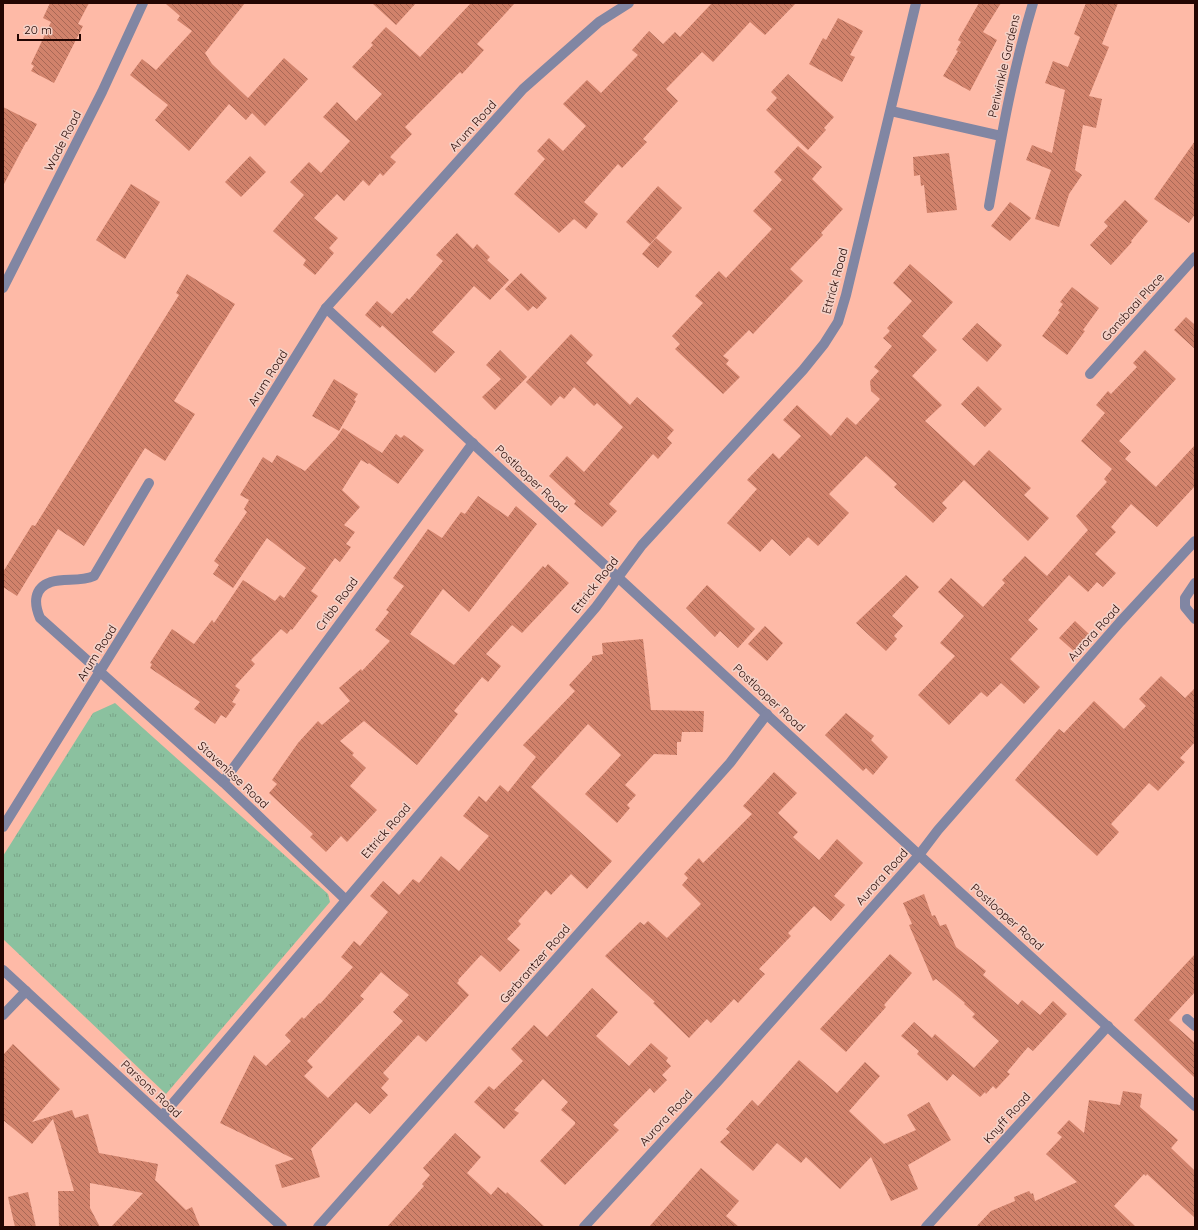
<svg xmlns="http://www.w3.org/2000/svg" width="1198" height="1230" font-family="Quicksand,sans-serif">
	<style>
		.park { fill: url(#park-tufts) }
		.building { fill: url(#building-back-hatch); fill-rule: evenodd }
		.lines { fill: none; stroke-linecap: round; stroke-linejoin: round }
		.minor { stroke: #8186a3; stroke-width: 10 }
		.labels { text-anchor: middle; stroke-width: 3.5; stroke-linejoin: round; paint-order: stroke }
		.street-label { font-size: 12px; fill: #230602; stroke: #f4d1c7 }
	</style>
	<defs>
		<pattern id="park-tufts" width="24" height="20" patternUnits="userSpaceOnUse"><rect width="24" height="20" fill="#8bc19f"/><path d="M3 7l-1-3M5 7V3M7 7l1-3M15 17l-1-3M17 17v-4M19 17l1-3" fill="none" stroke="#78a487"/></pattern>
		<pattern id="building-back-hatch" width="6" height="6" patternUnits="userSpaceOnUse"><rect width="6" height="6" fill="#d1826b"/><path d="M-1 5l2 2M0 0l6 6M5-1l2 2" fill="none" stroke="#a96856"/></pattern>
	</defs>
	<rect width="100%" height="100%" fill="#febaa7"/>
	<!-- park -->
	<polygon class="park" points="115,703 328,894 330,902 166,1094 3,939 3,856 93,713"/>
	<!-- building -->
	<g class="building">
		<polygon points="50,3 89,3 78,24 83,26 54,83 31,71 34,66 31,64 51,22 43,18"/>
		<polygon points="165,3 245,3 205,53 212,64 248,98 284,58 308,79 265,126 252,113 246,120 229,104 189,151 155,120 168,105 130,75 142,59 156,70 192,31 177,20 180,16"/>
		<polygon points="372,3 416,3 396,25"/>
		<polygon points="471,3 515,3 477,44 484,50 462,74 460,72 405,127 412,134 390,157 396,162 383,176 380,173 369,186 363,180 344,201 337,194 314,218 338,238 329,248 334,253 315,275 303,265 306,260 273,231 304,195 290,182 309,162 321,173 350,141 323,117 337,102 356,121 382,94 352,67 373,45 371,43 386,27 420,57"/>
		<polygon points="712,3 796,3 765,35 750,22 713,62 702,52 666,89 678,101 643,139 647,142 622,168 618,164 584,202 598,214 586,229 574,219 559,233 514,194 545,159 537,151 549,138 563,151 586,126 563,104 587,80 601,93 638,55 632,50 649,31 663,44 675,32 680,37"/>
		<polygon points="979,3 1001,3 983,32 997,40 970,91 943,76 958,51 956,50 961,42 958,40"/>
		<polygon points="1086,3 1118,3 1102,44 1109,47 1089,96 1102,99 1096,128 1083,125 1075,170 1082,175 1069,194 1059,227 1035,219 1051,170 1026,160 1032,145 1052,153 1065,90 1045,83 1053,61 1068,67 1080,37 1074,34"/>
		<polygon points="838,18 863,31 850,55 855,57 842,82 809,64 823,38 826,40"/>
		<polygon points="788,74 834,117 824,128 826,130 808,150 766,110 777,98 771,92"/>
		<polygon points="3,107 37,124 27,142 26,142 3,186"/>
		<polygon points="1195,141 1195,214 1189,223 1154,199"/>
		<polygon points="798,146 822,167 812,179 843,209 821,233 823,235 790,269 803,281 753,334 749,330 723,356 729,360 726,364 740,377 723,394 675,349 680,344 672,336 703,303 695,296 719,271 726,278 772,229 753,211 782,180 774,172"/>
		<polygon points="949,153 957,210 927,213 924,185 921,186 920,175 914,176 913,157"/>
		<polygon points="250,156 266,172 241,197 225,182"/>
		<polygon points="131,184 160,202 125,259 96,240"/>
		<polygon points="658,186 682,208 650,244 626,222"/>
		<polygon points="1125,200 1148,221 1131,241 1132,242 1111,265 1090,245 1108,226 1104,222"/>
		<polygon points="1010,202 1031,218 1010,241 991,226"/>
		<polygon points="457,233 473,249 477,244 490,257 487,260 509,280 490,300 474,286 432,332 455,352 435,373 382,325 407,298 409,300 443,261 436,255"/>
		<polygon points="656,238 672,252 658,268 642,254"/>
		<polygon points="910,264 953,302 922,336 937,350 912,376 942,405 925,421 974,466 989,450 1031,488 1024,495 1049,518 1028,541 964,480 942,503 947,508 933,523 894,487 897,484 866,456 829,494 849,513 818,546 808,537 790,556 772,539 760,552 727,523 757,489 747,480 773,453 779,459 801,436 783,420 797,405 831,436 847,417 856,425 880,399 871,391 870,381 879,371 874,367 892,346 883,338 890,331 887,328 912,301 893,283"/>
		<polygon points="521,273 547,298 537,309 533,306 528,311 505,289"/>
		<polygon points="187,274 235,304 174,401 195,414 165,461 145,448 84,546 58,529 17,596 3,587 3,572 32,525 35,526 179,295 176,293"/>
		<polygon points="1072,287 1099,308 1083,330 1085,331 1067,355 1042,336 1060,312 1058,311 1063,304 1060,302"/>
		<polygon points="377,301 392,314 380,328 365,315"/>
		<polygon points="1186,317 1195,325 1195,349 1174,330"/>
		<polygon points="977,323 1002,345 987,362 962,339"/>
		<polygon points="571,334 593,355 586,363 630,405 637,397 674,430 667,438 672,443 658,459 653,454 609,504 617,511 602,527 574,504 576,501 549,476 567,456 584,472 623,427 597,403 594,406 574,387 564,399 560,396 551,406 526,382"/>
		<polygon points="500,350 527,377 495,410 482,397 501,379 486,365"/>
		<polygon points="1145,350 1176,379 1119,441 1131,452 1125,459 1156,487 1195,445 1195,486 1157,527 1131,504 1111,527 1116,532 1095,554 1116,573 1103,587 1097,582 1088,592 1069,575 1028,620 1038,629 1010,659 1040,687 1024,704 1001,683 987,697 981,692 949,725 918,695 955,656 940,643 964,616 938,592 951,578 983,607 1005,583 1002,580 1025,556 1047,576 1088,530 1076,516 1107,482 1104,479 1112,469 1081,441 1105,413 1096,405 1108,391 1111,394 1137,367 1133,363"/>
		<polygon points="334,379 358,394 354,400 356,401 339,431 312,416"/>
		<polygon points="978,386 1002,409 985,427 961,404"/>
		<polygon points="343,428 382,453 396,434 401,438 404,435 424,450 398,484 369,463 368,464 361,460 342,490 360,507 344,525 355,532 346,544 351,547 340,562 335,558 311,591 318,596 292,630 291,629 287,634 281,629 251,660 255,664 235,686 240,690 232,702 236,704 226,718 221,715 215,724 194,709 200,702 150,668 152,664 150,663 172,629 194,644 212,620 214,623 243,580 275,601 280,595 284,598 306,568 267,538 233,588 213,574 219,565 214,561 247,512 244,509 249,500 240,495 263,457 272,463 277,455 305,471 336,438"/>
		<polygon points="478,496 508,517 516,506 537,524 469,612 443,589 410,634 454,665 543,566 545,568 548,564 569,583 522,633 512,625 486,654 501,666 488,682 482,677 454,711 458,714 417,765 364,721 340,741 354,753 352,755 366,768 350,786 377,810 347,842 341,836 326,852 310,837 313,834 269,793 277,784 272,780 298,743 318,721 322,725 350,701 339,688 361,669 362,671 390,641 375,630 389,612 386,610 404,586 393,578 428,529 442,538 461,512 465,514"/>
		<polygon points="906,575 919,587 892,616 903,626 894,636 897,639 886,651 856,623"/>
		<polygon points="707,585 755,629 738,648 720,631 715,637 686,608"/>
		<polygon points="1075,621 1090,635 1075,652 1059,638"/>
		<polygon points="765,626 783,643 767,661 748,644"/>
		<path d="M643 639 651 710 704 711 703 732H682L681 742H677V755L654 754 625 785 636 795 627 805 630 808 617 823 585 794 621 755 588 724 531 787 612 861 587 889 571 874 551 895 546 890 518 921 521 924 507 939 520 950 500 972 481 955 458 980 459 981 457 983 469 995 426 1042 418 1035 383 1073 389 1079 381 1088 388 1095 370 1114 356 1102 311 1149 320 1177 282 1188 275 1165 294 1159 220 1123 254 1055 266 1066 291 1041 285 1035 302 1017 304 1019 319 1003 320 1004 353 967 341 957 354 941 360 946 388 912 370 896 383 881 399 895 413 879 419 883 441 856 459 871 489 836 463 816 479 796 486 802 500 785 508 792 536 757 523 745 575 691 569 685 592 660V656L603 654 602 643ZM381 972 409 995 393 1012 403 1021 328 1098 304 1076 313 1067 307 1061 364 999 360 996Z"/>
		<polygon points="1161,676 1185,698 1195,688 1195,742 1180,758 1185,762 1158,791 1149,783 1111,824 1119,832 1097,856 1015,780 1059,729 1064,733 1094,701 1124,729 1146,706 1139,699"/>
		<polygon points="846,713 874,736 871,740 888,757 873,775 866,768 863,771 825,735"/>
		<polygon points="774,772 797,793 778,813 798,832 793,837 819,860 837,839 863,863 834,896 845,905 831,921 814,906 788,933 791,936 759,969 765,974 738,1003 734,999 711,1023 707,1019 689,1038 653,1003 655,1002 605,956 640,922 644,925 648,921 667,938 701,904 682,885 688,878 684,874 699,858 703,863 752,814 743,806"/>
		<polygon points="924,894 932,916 935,915 940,926 946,924 956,947 986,971 983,975 1018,1005 1022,1000 1040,1015 1053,1001 1067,1014 1033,1051 1028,1047 1007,1072 1010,1074 996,1089 993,1086 986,1094 985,1092 980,1097 953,1074 947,1081 917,1054 919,1051 901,1036 914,1022 932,1038 935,1034 974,1068 999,1041 972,1017 975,1014 964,1004 965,1003 936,979 933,981 909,925 912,924 903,903"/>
		<polygon points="890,954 912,973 884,1005 886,1007 846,1052 820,1029"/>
		<polygon points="1195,954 1195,992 1169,1020 1195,1043 1195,1078 1134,1020"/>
		<polygon points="592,988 618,1012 596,1036 629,1066 651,1043 668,1058 666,1061 671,1066 662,1075 667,1080 654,1093 650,1088 613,1125 619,1130 565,1185 540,1161 575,1124 575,1122 561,1110 568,1102 543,1079 514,1110 519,1113 504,1129 474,1102 489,1086 494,1090 523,1061 511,1049 534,1025 547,1037"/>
		<polygon points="13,1044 60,1089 32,1122 72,1110 75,1118 88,1114 99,1153 158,1164 155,1180 186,1210 192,1207 200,1227 111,1227 143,1193 90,1183 90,1208 100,1227 59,1227 58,1191 74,1191 53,1119 32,1144 3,1120 3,1055"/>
		<polygon points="799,1060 837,1093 865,1062 880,1076 849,1111 884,1144 916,1130 907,1115 929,1102 951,1140 908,1165 918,1189 891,1201 871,1157 840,1189 806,1157 801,1163 777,1143 753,1171 720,1142 730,1132 726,1129 752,1100 758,1106"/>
		<polygon points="1123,1091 1142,1094 1140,1107 1178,1140 1171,1148 1195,1171 1195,1218 1147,1174 1146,1176 1144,1174 1114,1206 1136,1227 976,1227 991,1211 1015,1201 1014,1197 1029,1191 1031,1194 1033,1193 1035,1201 1077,1182 1046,1154 1062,1137 1057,1133 1069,1120 1084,1133 1089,1100 1120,1105"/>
		<polygon points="455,1133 481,1157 467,1173 491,1195 498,1187 506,1194 507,1192 545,1227 387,1227 424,1186 422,1184 430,1175 423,1168"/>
		<polygon points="701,1168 739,1201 726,1216 739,1227 649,1227"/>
		<polygon points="28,1192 36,1227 15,1227 8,1197"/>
	</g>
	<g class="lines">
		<!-- minor -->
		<g class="minor">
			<polyline points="891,111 1001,136"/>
			<path d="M989 206C1001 138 1013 69 1033 3"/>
			<polyline points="3,288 102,92 143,3"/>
			<polyline points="326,308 919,855 1195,1106"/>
			<polyline points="1090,374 1195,257"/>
			<path d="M149 483 94 576C80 582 65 578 51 582 33 588 34 604 40 618L223 782 345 899"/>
			<polyline points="1195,583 1185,598 1185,607 1195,619"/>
			<polyline points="223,782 473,443"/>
			<polyline points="3,827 326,308 523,89 599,22 629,3"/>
			<polyline points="3,970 282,1227"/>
			<polyline points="3,1015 26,991"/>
			<polyline points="1187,1019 1195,1026"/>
			<polyline points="162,1116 596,607 642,545 803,370 824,344 838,322 846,295 916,3"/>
			<polyline points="318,1227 730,763 767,714"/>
			<polyline points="584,1227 718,1081 919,855 938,830 1120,622 1195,541"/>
			<polyline points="926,1227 1108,1026"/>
		</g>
	</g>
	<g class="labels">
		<!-- street labels -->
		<g class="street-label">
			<text transform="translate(1004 66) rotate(-77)" y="4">Periwinkle Gardens</text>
			<text transform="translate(473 126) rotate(-48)" y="4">Arum Road</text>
			<text transform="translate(63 141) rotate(-63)" y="4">Wade Road</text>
			<text transform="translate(835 281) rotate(-75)" y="4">Ettrick Road</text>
			<text transform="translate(1133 307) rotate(-48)" y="4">Gansbaai Place</text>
			<text transform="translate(268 378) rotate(-58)" y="4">Arum Road</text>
			<text transform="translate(531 479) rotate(43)" y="4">Postlooper Road</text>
			<text transform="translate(595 585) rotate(-52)" y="4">Ettrick Road</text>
			<text transform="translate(337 604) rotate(-54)" y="4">Cribb Road</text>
			<text transform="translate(1094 633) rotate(-48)" y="4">Aurora Road</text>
			<text transform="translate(97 653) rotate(-58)" y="4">Arum Road</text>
			<text transform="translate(769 698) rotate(43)" y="4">Postlooper Road</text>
			<text transform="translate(233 775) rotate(43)" y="4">Stavenisse Road</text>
			<text transform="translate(386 831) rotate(-49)" y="4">Ettrick Road</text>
			<text transform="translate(882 877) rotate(-48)" y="4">Aurora Road</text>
			<text transform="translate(1007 917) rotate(42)" y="4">Postlooper Road</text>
			<text transform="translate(535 964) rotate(-49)" y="4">Gerbrantzer Road</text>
			<text transform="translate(151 1089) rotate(43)" y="4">Parsons Road</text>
			<text transform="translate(666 1118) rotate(-47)" y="4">Aurora Road</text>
			<text transform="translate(1007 1118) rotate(-48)" y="4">Knyff Road</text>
		</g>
	</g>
	<!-- border -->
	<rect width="1198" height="1230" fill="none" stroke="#230602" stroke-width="8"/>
	<!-- scale -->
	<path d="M18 34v6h62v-6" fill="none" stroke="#230602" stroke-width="2"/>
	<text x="24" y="34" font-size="12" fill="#230602" stroke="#f4d1c7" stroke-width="3" paint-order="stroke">20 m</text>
</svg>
